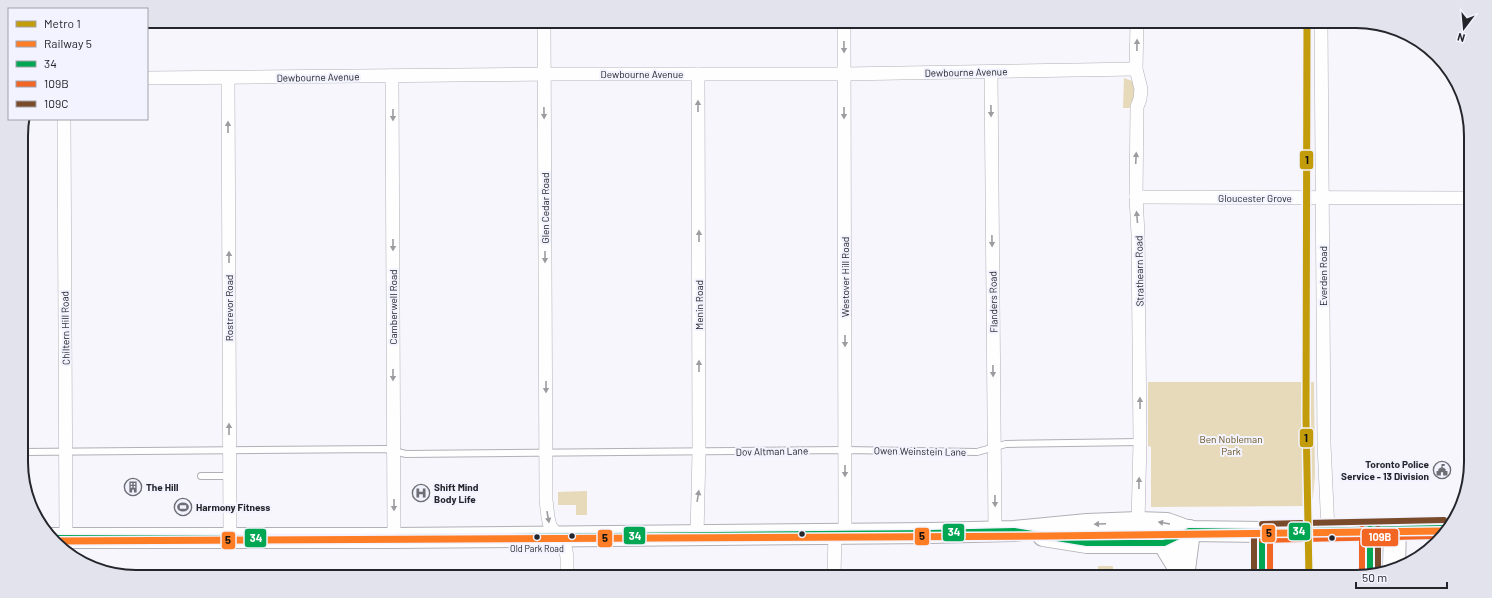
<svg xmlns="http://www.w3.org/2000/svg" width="1492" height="598" font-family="Barlow,sans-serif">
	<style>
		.green { fill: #e7dabb }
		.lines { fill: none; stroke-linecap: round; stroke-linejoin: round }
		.service-casing { stroke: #b0b0b6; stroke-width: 8 }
		.minor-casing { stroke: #b0b0b6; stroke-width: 14 }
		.primary-casing { stroke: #b0b0b6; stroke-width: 22 }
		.motorway-casing { stroke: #b0b0b6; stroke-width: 24 }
		.service { stroke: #fefeff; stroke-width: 6 }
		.minor { stroke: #fefeff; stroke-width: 13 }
		.primary { stroke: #fefeff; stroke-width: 20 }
		.motorway { stroke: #fefeff; stroke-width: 22 }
		.bus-1-casing { stroke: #f3f3ff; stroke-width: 9 }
		.bus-2-casing { stroke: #f3f3ff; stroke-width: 9 }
		.bus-3-casing { stroke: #f3f3ff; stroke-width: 9 }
		.bus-1 { stroke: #00a651; stroke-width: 6 }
		.bus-2 { stroke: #f26522; stroke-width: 6 }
		.bus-3 { stroke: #7a4b2a; stroke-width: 6 }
		.rail-1-casing { stroke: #f3f3ff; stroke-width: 10 }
		.rail-1 { stroke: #ff7d24; stroke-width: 7 }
		.metro-1-casing { stroke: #f3f3ff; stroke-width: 10 }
		.metro-1 { stroke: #c39c0b; stroke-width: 7 }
		.oneway { fill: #9c9ca0 }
		.bus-dot { fill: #25252c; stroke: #f3f3ff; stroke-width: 1.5 }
		.labels { text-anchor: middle; stroke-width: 4; stroke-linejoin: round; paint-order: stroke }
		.bus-label { font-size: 9px; fill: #25252c; stroke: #f3f3ff }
		.street-label { font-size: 10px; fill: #25252c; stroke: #f3f3ff }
		.park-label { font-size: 10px; fill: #66531d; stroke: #f3f3ff }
		.poi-label { font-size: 10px; font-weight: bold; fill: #25252c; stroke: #f3f3ff; text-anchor: start }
		.rim { fill: none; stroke: #25252c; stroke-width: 2 }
		.line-badge { stroke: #f3f3ff; stroke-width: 1.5 }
		.badge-label { font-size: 11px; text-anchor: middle; font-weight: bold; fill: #fff }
		.pale-badge-label { font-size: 11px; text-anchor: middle; font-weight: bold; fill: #111 }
	</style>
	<rect width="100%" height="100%" fill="#f6f6fc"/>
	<!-- green -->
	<g class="green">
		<polygon points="1124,78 1132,81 1135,84 1136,96 1131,102 1130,108 1123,108"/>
		<polygon points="1148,382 1314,382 1315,475 1313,498 1312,499 1311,504 1309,506 1151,507 1151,447 1148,446"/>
		<polygon points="587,491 587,515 576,515 576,505 558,505 558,492"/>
		<rect x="1098" y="566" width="15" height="11"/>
	</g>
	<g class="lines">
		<defs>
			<g id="service">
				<polyline points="23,452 385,449 406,454 845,450 977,452 1006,444 1140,442"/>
				<polyline points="201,476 230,476"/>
				<polyline points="1370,533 1370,574"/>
				<polyline points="1262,577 1262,534"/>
			</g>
			<g id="minor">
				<polyline points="544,21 546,500 548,517 550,526 565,546 567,557 567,577"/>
				<polyline points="844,21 845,533"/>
				<polyline points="1137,21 1136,69 1141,89 1140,99 1137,107 1136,197 1138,234 1140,442 1138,522"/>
				<polyline points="1321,21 1324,444 1328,530"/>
				<polyline points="991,72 995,531"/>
				<polyline points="392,76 394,538"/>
				<polyline points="147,78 558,74 844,74 1136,69"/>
				<polyline points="228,78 230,538"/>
				<polyline points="64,119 66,538"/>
				<polyline points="1136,197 1470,198"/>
				<polyline points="697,535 699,452 698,74"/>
				<polyline points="834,577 835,533"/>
			</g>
			<g id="primary">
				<polyline points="1043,536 1087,543 1164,543 1179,536"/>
				<polyline points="51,538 394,538 930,533 1014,531 1087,524 1138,522 1167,523 1189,531 1262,532 1444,528"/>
			</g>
			<g id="motorway">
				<polyline points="1164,543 1177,564 1182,577"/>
				<polyline points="1394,565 1395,529"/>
				<polyline points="1183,577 1189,531"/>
			</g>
		</defs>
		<!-- service casing -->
		<use href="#service" class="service-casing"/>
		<!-- minor casing -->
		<use href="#minor" class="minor-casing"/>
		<!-- primary casing -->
		<use href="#primary" class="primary-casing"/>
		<!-- motorway casing -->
		<use href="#motorway" class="motorway-casing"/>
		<!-- service -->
		<use href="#service" class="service"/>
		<!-- minor -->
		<use href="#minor" class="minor"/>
		<!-- primary -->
		<use href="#primary" class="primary"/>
		<!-- motorway -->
		<use href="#motorway" class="motorway"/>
		<defs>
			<g id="bus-1">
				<polyline points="1370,529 1370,574"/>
				<polyline points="1262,532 1262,577"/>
				<polyline points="51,538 394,538 930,533 1014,531 1087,543 1164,543 1189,531 1262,532 1444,528"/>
			</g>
			<g id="bus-2">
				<polyline points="1362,529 1362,574"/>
				<polyline points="1270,532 1270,577"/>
				<polyline points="1262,540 1438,536"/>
			</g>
			<g id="bus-3">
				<polyline points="1262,524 1444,520"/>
				<polyline points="1378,529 1378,571"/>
				<polyline points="1254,532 1254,577"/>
			</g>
		</defs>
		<!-- bus-1 casing -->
		<use href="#bus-1" class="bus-1-casing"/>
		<!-- bus-2 casing -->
		<use href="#bus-2" class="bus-2-casing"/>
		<!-- bus-3 casing -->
		<use href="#bus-3" class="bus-3-casing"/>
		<!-- bus-1 -->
		<use href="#bus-1" class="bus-1"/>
		<!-- bus-2 -->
		<use href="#bus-2" class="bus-2"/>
		<!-- bus-3 -->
		<use href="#bus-3" class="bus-3"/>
		<defs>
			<polyline id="rail-1" points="55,541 1048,536 1442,531"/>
		</defs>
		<!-- rail-1 casing -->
		<use href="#rail-1" class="rail-1-casing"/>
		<!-- rail-1 -->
		<use href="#rail-1" class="rail-1"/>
		<defs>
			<polyline id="metro-1" points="1307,21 1306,419 1309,577"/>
		</defs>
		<!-- metro-1 casing -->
		<use href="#metro-1" class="metro-1-casing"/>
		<!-- metro-1 -->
		<use href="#metro-1" class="metro-1"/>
	</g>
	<!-- one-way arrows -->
	<defs><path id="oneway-solid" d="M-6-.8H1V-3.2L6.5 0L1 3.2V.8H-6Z"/></defs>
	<g class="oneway">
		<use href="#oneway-solid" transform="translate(1137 45) rotate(-89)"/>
		<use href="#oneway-solid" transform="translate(844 47) rotate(89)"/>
		<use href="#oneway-solid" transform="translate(698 106) rotate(-90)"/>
		<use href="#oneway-solid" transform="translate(991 111) rotate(89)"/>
		<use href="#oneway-solid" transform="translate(544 113) rotate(89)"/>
		<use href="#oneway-solid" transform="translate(844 113) rotate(90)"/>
		<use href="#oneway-solid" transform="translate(393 115) rotate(90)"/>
		<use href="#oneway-solid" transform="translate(228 127) rotate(-90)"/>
		<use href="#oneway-solid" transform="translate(1136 158) rotate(-87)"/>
		<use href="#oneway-solid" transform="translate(1137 217) rotate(-95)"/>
		<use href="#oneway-solid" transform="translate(699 236) rotate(-90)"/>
		<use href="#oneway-solid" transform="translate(992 241) rotate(89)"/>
		<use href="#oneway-solid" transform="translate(393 245) rotate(90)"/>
		<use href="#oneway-solid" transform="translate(229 257) rotate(-90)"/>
		<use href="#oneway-solid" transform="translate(545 257) rotate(90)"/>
		<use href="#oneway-solid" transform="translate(845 341) rotate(90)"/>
		<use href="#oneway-solid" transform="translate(699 366) rotate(-90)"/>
		<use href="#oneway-solid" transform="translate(993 371) rotate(89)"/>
		<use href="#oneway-solid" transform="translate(393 375) rotate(90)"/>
		<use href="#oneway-solid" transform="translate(546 387) rotate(90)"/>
		<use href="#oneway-solid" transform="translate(1140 403) rotate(-91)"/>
		<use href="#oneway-solid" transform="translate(229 429) rotate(-90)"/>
		<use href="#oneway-solid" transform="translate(845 471) rotate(90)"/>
		<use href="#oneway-solid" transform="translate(1139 483) rotate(-89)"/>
		<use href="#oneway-solid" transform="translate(698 496) rotate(-81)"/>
		<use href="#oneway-solid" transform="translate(995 501) rotate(89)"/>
		<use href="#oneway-solid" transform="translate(394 505) rotate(90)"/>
		<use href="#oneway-solid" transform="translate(548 517) rotate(80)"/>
		<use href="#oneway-solid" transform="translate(1164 523) rotate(-170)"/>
		<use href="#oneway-solid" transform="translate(1100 524) rotate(177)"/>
	</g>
	<!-- icons -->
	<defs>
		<symbol id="civic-ring" viewBox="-11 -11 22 22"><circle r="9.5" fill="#f3f3ff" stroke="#6e6e75" stroke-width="1.5"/><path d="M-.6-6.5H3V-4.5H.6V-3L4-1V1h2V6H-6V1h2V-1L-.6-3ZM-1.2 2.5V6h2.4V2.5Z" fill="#6e6e75"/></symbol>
		<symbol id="building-ring" viewBox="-11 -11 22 22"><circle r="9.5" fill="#f3f3ff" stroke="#6e6e75" stroke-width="1.5"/><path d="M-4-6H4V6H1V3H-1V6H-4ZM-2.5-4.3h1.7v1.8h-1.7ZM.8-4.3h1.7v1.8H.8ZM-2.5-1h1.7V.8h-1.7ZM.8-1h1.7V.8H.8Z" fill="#6e6e75"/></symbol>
		<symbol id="hospital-ring" viewBox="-11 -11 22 22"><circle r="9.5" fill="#f3f3ff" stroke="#6e6e75" stroke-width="1.5"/><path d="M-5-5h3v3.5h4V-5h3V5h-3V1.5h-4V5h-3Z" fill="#6e6e75"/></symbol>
		<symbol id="stadium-ring" viewBox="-11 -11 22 22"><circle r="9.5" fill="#f3f3ff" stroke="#6e6e75" stroke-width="1.5"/><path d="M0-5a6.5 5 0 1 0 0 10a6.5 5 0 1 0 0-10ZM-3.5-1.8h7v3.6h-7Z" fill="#6e6e75"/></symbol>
	</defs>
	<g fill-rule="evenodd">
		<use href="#civic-ring" x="1432" y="460" width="20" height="20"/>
		<use href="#building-ring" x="123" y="477" width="20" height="20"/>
		<use href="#hospital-ring" x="411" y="483" width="20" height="20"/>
		<use href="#stadium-ring" x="173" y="497" width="20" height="20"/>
	</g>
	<!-- markers -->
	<g class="bus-dot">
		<circle cx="802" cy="534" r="3.5"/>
		<circle cx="572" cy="536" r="3.5"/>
		<circle cx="537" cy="537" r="3.5"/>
		<circle cx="1332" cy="538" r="3.5"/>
	</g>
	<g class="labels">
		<!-- bus labels -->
		<g class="bus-label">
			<text x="537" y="552">Old Park Road</text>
		</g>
		<!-- street labels -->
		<g class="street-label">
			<text transform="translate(966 72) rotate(-1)" y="4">Dewbourne Avenue</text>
			<text x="642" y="78">Dewbourne Avenue</text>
			<text transform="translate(318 77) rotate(-1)" y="4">Dewbourne Avenue</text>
			<text x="1255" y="202">Gloucester Grove</text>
			<text transform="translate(545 208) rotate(-90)" y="4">Glen Cedar Road</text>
			<text transform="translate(1139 271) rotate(-91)" y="4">Strathearn Road</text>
			<text transform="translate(1323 276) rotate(-90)" y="4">Everden Road</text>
			<text transform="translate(845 277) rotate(-90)" y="4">Westover Hill Road</text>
			<text transform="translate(993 302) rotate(-91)" y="4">Flanders Road</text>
			<text transform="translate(699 305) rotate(-90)" y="4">Menin Road</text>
			<text transform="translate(393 307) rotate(-90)" y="4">Camberwell Road</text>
			<text transform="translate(229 308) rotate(-90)" y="4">Rostrevor Road</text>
			<text transform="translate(65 328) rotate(-91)" y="4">Chiltern Hill Road</text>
			<text transform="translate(772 451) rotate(-1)" y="4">Dov Altman Lane</text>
			<text transform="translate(920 451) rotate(1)" y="4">Owen Weinstein Lane</text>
		</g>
		<!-- park labels -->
		<g class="park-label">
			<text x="1231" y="443">Ben Nobleman<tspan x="1231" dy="12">Park</tspan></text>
		</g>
		<!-- poi labels -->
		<g class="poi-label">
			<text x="1429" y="468" text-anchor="end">Toronto Police<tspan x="1429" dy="12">Service - 13 Division</tspan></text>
			<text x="146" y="491">The Hill</text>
			<text x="434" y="491">Shift Mind<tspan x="434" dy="12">Body Life</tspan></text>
			<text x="196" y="511">Harmony Fitness</text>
		</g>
	</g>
	<!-- crop -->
	<path d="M0 0H1492V598H0ZM136 28H1356A108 108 0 0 1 1464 136V462A108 108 0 0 1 1356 570H136A108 108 0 0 1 28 462V136A108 108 0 0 1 136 28Z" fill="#e3e3ee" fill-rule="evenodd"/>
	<path class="rim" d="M136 28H1356A108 108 0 0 1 1464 136V462A108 108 0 0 1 1356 570H136A108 108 0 0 1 28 462V136A108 108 0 0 1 136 28Z"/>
	<g class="line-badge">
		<rect x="1299" y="150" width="15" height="20" rx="4" fill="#c39c0b"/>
		<rect x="1299" y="428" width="15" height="20" rx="4" fill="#c39c0b"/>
		<rect x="1288" y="522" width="23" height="19" rx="4" fill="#00a651"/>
		<rect x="942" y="523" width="23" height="19" rx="4" fill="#00a651"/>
		<rect x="1261" y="524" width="15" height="19" rx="4" fill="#ff7d24"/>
		<rect x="623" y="526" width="23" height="19" rx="4" fill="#00a651"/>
		<rect x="914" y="527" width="16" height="19" rx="4" fill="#ff7d24"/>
		<rect x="1361" y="528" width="38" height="19" rx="4" fill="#f26522"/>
		<rect x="244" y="528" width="23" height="20" rx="4" fill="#00a651"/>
		<rect x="597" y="529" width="16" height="19" rx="4" fill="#ff7d24"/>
		<rect x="221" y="531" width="15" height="19" rx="4" fill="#ff7d24"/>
	</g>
	<g class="badge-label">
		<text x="1299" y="535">34</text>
		<text x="954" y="536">34</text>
		<text x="635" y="540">34</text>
		<text x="1380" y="541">109B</text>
		<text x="256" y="542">34</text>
	</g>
	<g class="pale-badge-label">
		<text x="1307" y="164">1</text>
		<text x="1306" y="442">1</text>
		<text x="1269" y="537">5</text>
		<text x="922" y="540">5</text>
		<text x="605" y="542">5</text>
		<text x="228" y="544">5</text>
	</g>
	<!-- legend -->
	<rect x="8" y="8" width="140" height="112" fill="#f3f3ff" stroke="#a1a1ab"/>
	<rect x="16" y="21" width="20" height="6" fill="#c39c0b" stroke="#a1a1ab"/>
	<text x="44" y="28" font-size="12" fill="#25252c">Metro 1</text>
	<rect x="16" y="41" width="20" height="6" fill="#ff7d24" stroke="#a1a1ab"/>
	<text x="44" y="48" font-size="12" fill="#25252c">Railway 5</text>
	<rect x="16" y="61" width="20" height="6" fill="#00a651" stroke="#a1a1ab"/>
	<text x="44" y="68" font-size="12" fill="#25252c">34</text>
	<rect x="16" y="81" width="20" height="6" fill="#f26522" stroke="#a1a1ab"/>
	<text x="44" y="88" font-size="12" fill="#25252c">109B</text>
	<rect x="16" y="101" width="20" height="6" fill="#7a4b2a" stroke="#a1a1ab"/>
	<text x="44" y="108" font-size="12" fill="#25252c">109C</text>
	<!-- north arrow -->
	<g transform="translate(1464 28) rotate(196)" stroke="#f3f3ff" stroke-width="3" paint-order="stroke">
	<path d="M0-3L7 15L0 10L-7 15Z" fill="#25252c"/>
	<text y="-6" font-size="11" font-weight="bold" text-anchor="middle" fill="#25252c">N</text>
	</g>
	<!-- scale -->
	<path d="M1356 582v6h91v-6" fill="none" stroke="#25252c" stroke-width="2"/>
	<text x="1362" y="582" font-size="12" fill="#25252c" stroke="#f3f3ff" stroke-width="3" paint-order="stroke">50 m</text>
</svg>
